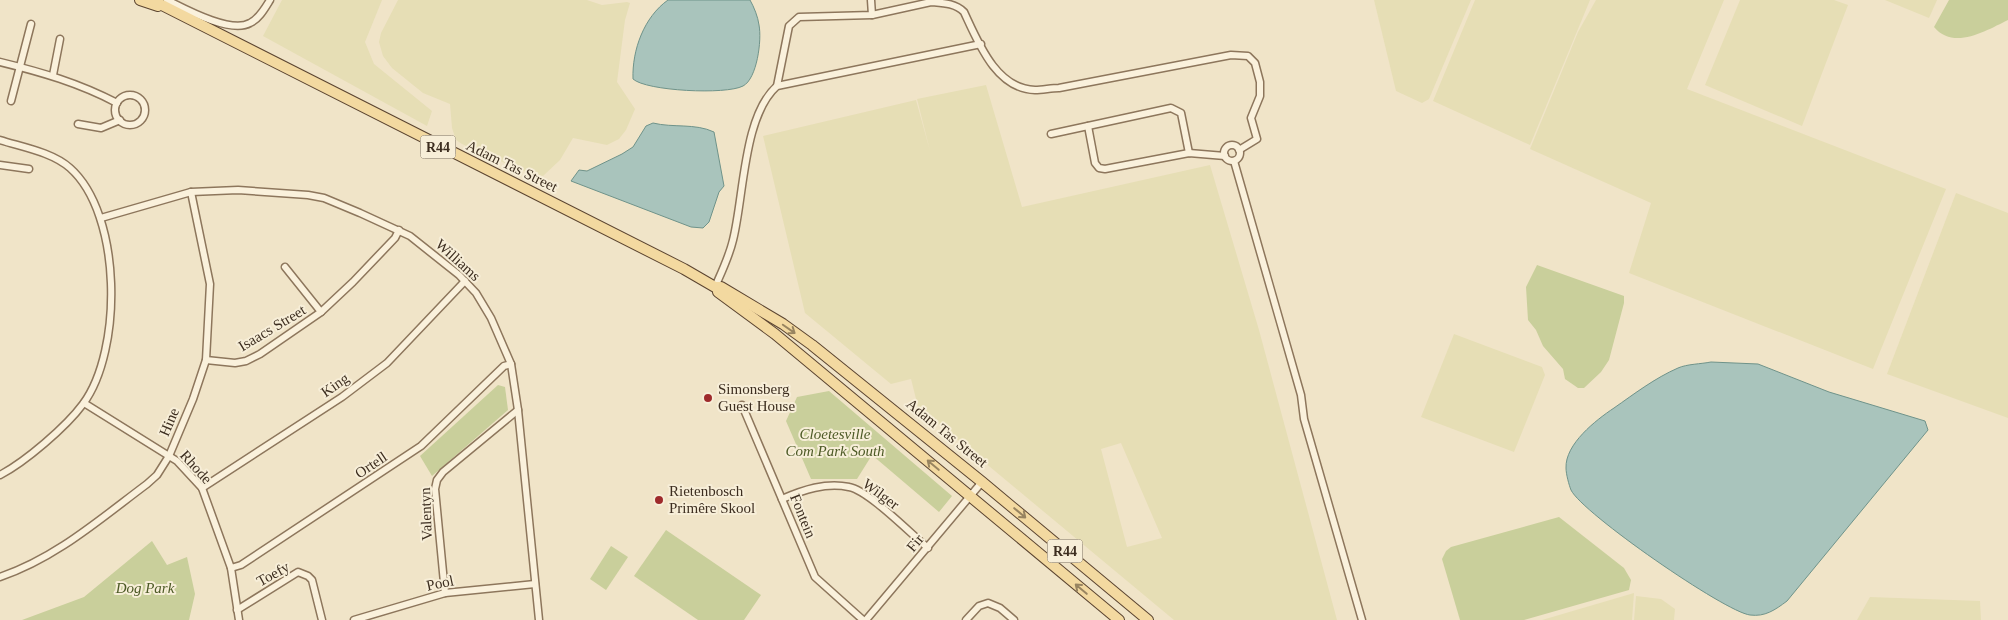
<svg xmlns="http://www.w3.org/2000/svg" width="2008" height="620" font-family="'Times New Roman',serif">
	<style>
		.farmland { fill: #e6deb5; fill-rule: evenodd }
		.green { fill: #c9cf9b }
		.water { fill: #a9c4bc; stroke: #6f938a }
		.lines { fill: none; stroke-linecap: round; stroke-linejoin: round }
		.minor-casing { stroke: #8d765c; stroke-width: 9 }
		.primary-casing { stroke: #5b4430; stroke-width: 12 }
		.minor { stroke: #faf1dc; stroke-width: 6 }
		.primary { stroke: #f3d9a0; stroke-width: 10 }
		.oneway { stroke: #988460 }
		.poi-dot { fill: #9e2a2b; stroke: #f7eed8; stroke-width: 2 }
		.labels { text-anchor: middle; stroke-width: 4; stroke-linejoin: round; paint-order: stroke }
		.shield { fill: #f7eed8; stroke: #756857; stroke-width: 1 }
		.shield-label { font-size: 14px; font-weight: bold; fill: #3d2e20 }
		.street-label { font-size: 15px; fill: #3d2e20; stroke: #f7eed8 }
		.poi-label { font-size: 15px; fill: #3d2e20; stroke: #f7eed8; text-anchor: start }
		.park-label { font-size: 15px; font-style: italic; fill: #4d5a26; stroke: #f7eed8 }
	</style>
	<rect width="100%" height="100%" fill="#f0e4c8"/>
	<!-- farmland -->
	<g class="farmland">
		<polygon points="282,0 382,0 365,42 374,64 432,111 427,126 263,36"/>
		<polygon points="398,0 587,0 602,5 627,2 630,3 625,20 617,82 635,109 626,130 619,139 607,145 573,138 560,160 543,176 521,170 462,144 456,140 452,128 450,104 423,93 392,68 383,56 379,42 381,33"/>
		<polygon points="1374,0 1471,0 1429,99 1422,103 1396,91"/>
		<polygon points="1475,0 1590,0 1530,145 1433,101"/>
		<polygon points="1596,0 1724,0 1687,89 1946,189 1873,369 1629,273 1651,203 1530,149 1578,32"/>
		<polygon points="1740,0 1834,0 1848,5 1802,126 1705,85"/>
		<polygon points="1885,0 1937,0 1929,18"/>
		<path d="M986 85 1022 207 1210 165 1259 330 1337 620H1174L918 407 911 379 891 384 805 313 763 136 916 100 930 151 917 99ZM1121 443 1162 538 1127 547 1101 449Z"/>
		<polygon points="1956,193 2008,213 2008,418 1887,374"/>
		<polygon points="1454,334 1542,367 1545,375 1514,452 1421,417"/>
		<polygon points="1634,593 1632,620 1542,620"/>
		<polygon points="1636,596 1661,599 1675,609 1674,620 1634,620"/>
		<polygon points="1870,597 1980,601 1981,620 1857,620"/>
	</g>
	<!-- green -->
	<g class="green">
		<path d="M1949 0H2008V20C1987 30 1954 51 1934 27Z"/>
		<polygon points="1537,265 1624,296 1624,303 1609,360 1601,372 1584,388 1578,388 1565,379 1563,369 1543,346 1536,330 1528,320 1526,287"/>
		<polygon points="498,385 505,387 508,410 432,476 420,456"/>
		<polygon points="829,391 952,496 939,512 872,455 857,479 811,479 786,421 797,397"/>
		<polygon points="1559,517 1624,568 1631,580 1629,590 1524,620 1460,620 1442,559 1446,551 1451,547"/>
		<polygon points="666,530 761,595 744,620 698,620 634,576"/>
		<polygon points="152,541 167,565 187,557 195,594 189,620 22,620 84,597"/>
		<polygon points="611,546 628,557 606,590 590,579"/>
	</g>
	<!-- water -->
	<g class="water">
		<path d="M668 0H750C754 7 758 17 759 25 762 40 757 79 743 86 726 95 646 91 633 79 632 50 644 17 668 0Z"/>
		<path d="M653 123C673 128 695 123 714 132L724 186 719 192 709 222 703 228 691 227 571 181 579 170 587 171 622 154 633 147 646 126Z"/>
		<path d="M1711 362 1758 364 1829 392 1925 421 1928 430 1787 601C1775 610 1765 617 1750 615 1725 612 1582 513 1571 490 1569 485 1566 474 1566 468 1565 444 1596 420 1614 408 1634 394 1655 378 1678 368 1687 364 1701 364 1711 362Z"/>
	</g>
	<g class="lines">
		<defs>
			<g id="minor">
				<path d="M167 0C185 9 231 34 250 23 259 19 265 8 270 0"/>
				<polyline points="871,0 872,15"/>
				<path d="M0 62C41 72 79 83 117 103"/>
				<polyline points="53,75 60,39"/>
				<path d="M777 86 789 26 799 17 872 15 931 2C943 3 955 3 964 12 978 42 996 89 1035 90 1043 90 1051 88 1059 88L1231 55 1248 56 1255 63 1260 82V96L1251 118 1257 139 1239 150"/>
				<circle cx="130" cy="110" r="15"/>
				<polyline points="11,101 31,24"/>
				<polyline points="78,124 101,128 120,120"/>
				<polyline points="1088,126 1095,163 1099,168 1105,169 1189,153 1225,156"/>
				<polyline points="1051,134 1171,108 1181,113 1189,153"/>
				<path d="M0 140C22 147 52 152 70 168 122 214 123 350 83 404 66 427 25 462 0 475"/>
				<circle cx="1232" cy="153" r="8"/>
				<polyline points="1234,161 1301,395 1304,419 1362,620"/>
				<polyline points="0,165 29,169"/>
				<polyline points="101,218 191,192 238,190 308,195 324,198 360,213 410,236 459,275 476,293 491,318 511,364 518,410 539,620"/>
				<polyline points="285,267 321,312"/>
				<path d="M715 287C722 271 729 257 733 240 744 197 743 116 777 86L981 44"/>
				<polyline points="206,360 235,363 246,361 260,354 321,312 353,282 395,238 399,230"/>
				<polyline points="84,403 177,461 202,488 231,568 239,620"/>
				<polyline points="742,405 815,577 863,620"/>
				<polyline points="202,488 342,397 387,363 465,281"/>
				<path d="M782 499C803 490 826 482 849 487 868 490 911 534 928 548"/>
				<polyline points="231,568 241,565 421,446 504,366 511,364"/>
				<path d="M0 577C56 558 100 519 147 484L157 475 169 456 193 399 206 360 210 284 191 192"/>
				<polyline points="445,593 435,489 437,480 443,472 518,410"/>
				<polyline points="237,610 298,572 308,576 312,580 322,620"/>
				<polyline points="354,620 445,593 535,584"/>
				<polyline points="866,620 982,482"/>
				<polyline points="966,620 979,606 988,603 1000,608 1014,620"/>
			</g>
			<g id="primary">
				<polyline points="140,0 158,6"/>
				<polyline points="152,0 684,269 715,287 721,287 783,324 812,345 982,482 1148,620"/>
				<polyline points="718,292 775,334 1119,620"/>
			</g>
		</defs>
		<!-- minor casing -->
		<use href="#minor" class="minor-casing"/>
		<!-- primary casing -->
		<use href="#primary" class="primary-casing"/>
		<!-- minor -->
		<use href="#minor" class="minor"/>
		<!-- primary -->
		<use href="#primary" class="primary"/>
	</g>
	<!-- one-way arrows -->
	<defs><path id="oneway-shaft" d="M-6 0H5M1.5-3L5.5 0L1.5 3" fill="none" stroke-width="1.6" stroke-linecap="round" stroke-linejoin="round" transform="scale(1.25)"/></defs>
	<g class="oneway">
		<use href="#oneway-shaft" transform="translate(789 329) rotate(35)"/>
		<use href="#oneway-shaft" transform="translate(933 465) rotate(-140)"/>
		<use href="#oneway-shaft" transform="translate(1020 513) rotate(40)"/>
		<use href="#oneway-shaft" transform="translate(1081 589) rotate(-140)"/>
	</g>
	<!-- markers -->
	<g class="poi-dot">
		<circle cx="708" cy="398" r="5"/>
		<circle cx="659" cy="500" r="5"/>
	</g>
	<g class="labels">
		<!-- shield labels -->
		<g class="shield">
			<rect x="420.5" y="135.5" width="35" height="23" rx="4"/>
			<rect x="1047.5" y="539.5" width="35" height="23" rx="4"/>
		</g>
		<g class="shield-label">
			<text x="438" y="152">R44</text>
			<text x="1065" y="556">R44</text>
		</g>
		<!-- street labels -->
		<g class="street-label">
			<text transform="translate(512 166) rotate(26)" y="5">Adam Tas Street</text>
			<text transform="translate(458 260) rotate(42)" y="5">Williams</text>
			<text transform="translate(272 328) rotate(-31)" y="5">Isaacs Street</text>
			<text transform="translate(335 385) rotate(-35)" y="5">King</text>
			<text transform="translate(169 422) rotate(-67)" y="5">Hine</text>
			<text transform="translate(947 433) rotate(39)" y="5">Adam Tas Street</text>
			<text transform="translate(371 465) rotate(-34)" y="5">Ortell</text>
			<text transform="translate(196 467) rotate(48)" y="5">Rhode</text>
			<text transform="translate(881 494) rotate(37)" y="5">Wilger</text>
			<text transform="translate(426 514) rotate(-92)" y="5">Valentyn</text>
			<text transform="translate(803 516) rotate(68)" y="5">Fontein</text>
			<text transform="translate(915 543) rotate(-50)" y="5">Fir</text>
			<text transform="translate(273 574) rotate(-29)" y="5">Toefy</text>
			<text transform="translate(440 583) rotate(-12)" y="5">Pool</text>
		</g>
		<!-- poi labels -->
		<g class="poi-label">
			<text x="718" y="394">Simonsberg<tspan x="718" dy="17">Guest House</tspan></text>
			<text x="669" y="496">Rietenbosch<tspan x="669" dy="17">Primêre Skool</tspan></text>
		</g>
		<!-- park labels -->
		<g class="park-label">
			<text x="835" y="439">Cloetesville<tspan x="835" dy="17">Com Park South</tspan></text>
			<text x="145" y="593">Dog Park</text>
		</g>
	</g>
</svg>
